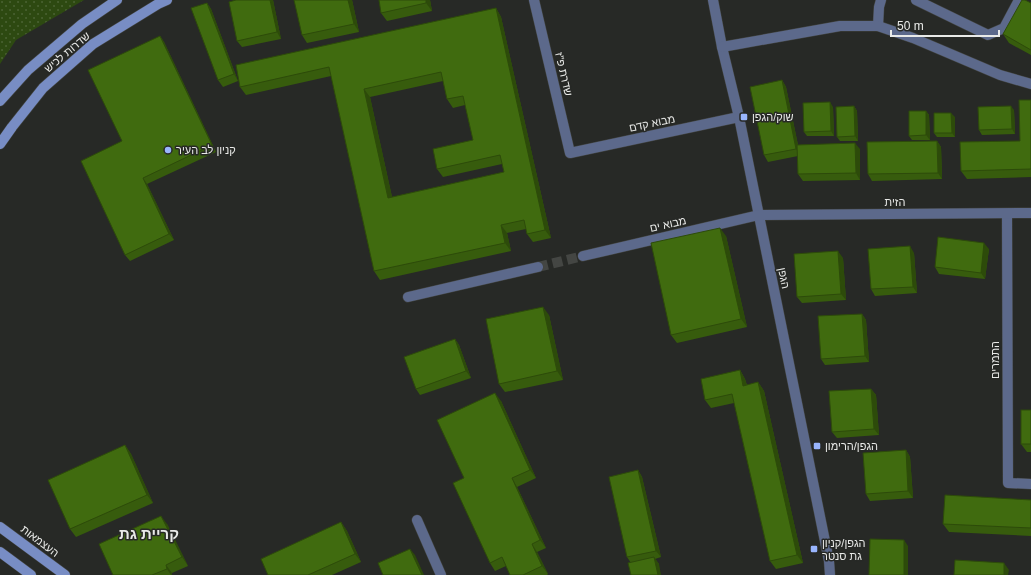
<svg xmlns="http://www.w3.org/2000/svg" width="1031" height="575" font-family="Arial,'Noto Sans Hebrew',sans-serif">
	<style>
		.park { fill: url(#park-dots) }
		.lines { fill: none; stroke-linecap: round; stroke-linejoin: round }
		.street-tunnel { stroke: #444643; stroke-width: 10; stroke-dasharray: 10 5; stroke-linecap: butt }
		.street-casing { stroke: #424441; stroke-width: 11 }
		.secondary-casing { stroke: #424441; stroke-width: 11 }
		.street { stroke: #5c698b; stroke-width: 10 }
		.secondary { stroke: #788dc4; stroke-width: 10 }
		.wall { fill: #375c0d; fill-rule: evenodd }
		.shaded-wall { fill: #2d4b0a }
		.building { fill: #406b0f; stroke: #2d4b0a; fill-rule: evenodd }
		.poi-dot { fill: #99b5fd; stroke: #272926; stroke-width: 1.5 }
		.labels { text-anchor: middle; stroke-width: 3; stroke-linejoin: round; paint-order: stroke }
		.street-label { font-size: 11px; fill: #e9eae8; stroke: #272926 }
		.poi-label { font-size: 11px; fill: #e9eae8; stroke: #272926; text-anchor: start }
		.district-label { font-size: 15px; font-weight: bold; fill: #e9eae8; stroke: #272926 }
	</style>
	<defs>
		<pattern id="park-dots" width="8" height="8" patternUnits="userSpaceOnUse"><rect width="8" height="8" fill="#2d4911"/><path d="M2 2h.1M6 6h.1" fill="none" stroke="#4b6334" stroke-width="1.8" stroke-linecap="round"/></pattern>
	</defs>
	<rect width="100%" height="100%" fill="#272926"/>
	<!-- park -->
	<polygon class="park" points="0,0 84,0 16,40 0,64"/>
	<g class="lines">
		<!-- street-tunnel -->
		<polyline class="street-tunnel" points="538,267 583,256"/>
		<defs>
			<g id="street">
				<polyline points="534,0 570,153 739,117"/>
				<polyline points="713,0 722,47 739,117 829,561 830,575"/>
				<polyline points="916,0 988,35 1004,28 1019,0"/>
				<polyline points="878,26 879,7 881,0"/>
				<polyline points="722,47 840,26 878,26 913,38 1000,75 1031,84"/>
				<polyline points="1007,214 1008,483 1031,484"/>
				<polyline points="583,256 759,215 1031,213"/>
				<polyline points="408,297 538,267"/>
				<polyline points="417,520 441,575"/>
			</g>
			<g id="secondary">
				<polyline points="0,101 28,70 82,24 117,0"/>
				<polyline points="0,144 12,127 43,88 93,44 158,4 167,0"/>
				<polyline points="0,527 65,575"/>
				<polyline points="0,552 31,575"/>
			</g>
		</defs>
		<!-- street casing -->
		<use href="#street" class="street-casing"/>
		<!-- secondary casing -->
		<use href="#secondary" class="secondary-casing"/>
		<!-- street -->
		<use href="#street" class="street"/>
		<!-- secondary -->
		<use href="#secondary" class="secondary"/>
	</g>
	<!-- wall -->
	<g class="wall">
		<polygon points="236,0 273,0 281,39 242,47 237,41"/>
		<polygon points="352,0 359,32 307,43 302,35"/>
		<polygon points="430,0 432,11 387,21 381,13"/>
		<polygon points="207,3 211,9 238,81 223,87 218,80"/>
		<polygon points="1031,3 1031,55 1009,43 1003,34"/>
		<path d="M496 8 501 17 551 238 533 242 527 234 526 229 507 233 511 251 380 280 374 271 331 76 246 95 240 87ZM443 81 447 99 453 108 465 105 473 140 437 169 443 177 502 164 504 172 392 197 370 97Z"/>
		<polygon points="160,36 164,42 216,152 147,184 174,240 130,261 125,255 122,141"/>
		<polygon points="782,80 786,87 798,145 860,149 860,180 803,181 798,174 798,156 768,162 764,155"/>
		<polygon points="1031,100 1031,177 967,179 961,171 1020,141"/>
		<polygon points="854,106 857,111 858,141 840,141 837,137"/>
		<polygon points="833,107 834,136 807,136 804,132"/>
		<polygon points="1014,110 1015,134 982,135 979,130"/>
		<polygon points="926,111 929,115 930,140 912,140 909,136"/>
		<polygon points="955,117 955,137 937,137 934,133"/>
		<polygon points="937,141 941,147 942,179 872,181 868,174"/>
		<polygon points="726,236 747,327 677,343 671,335"/>
		<polygon points="989,249 985,279 939,274 935,267"/>
		<polygon points="914,253 917,293 875,296 871,289"/>
		<polygon points="843,258 846,300 802,303 797,297"/>
		<polygon points="862,314 866,320 869,362 825,365 821,359"/>
		<polygon points="549,315 563,380 505,392 499,384"/>
		<polygon points="455,339 459,345 471,378 420,395 416,389"/>
		<polygon points="740,370 745,379 747,385 758,382 764,391 803,563 776,569 770,561 734,403 711,408 705,400"/>
		<polygon points="871,389 876,395 879,435 837,438 832,432"/>
		<polygon points="501,401 536,478 517,487 546,548 537,552 548,574 547,575 510,575 506,566 495,571 490,563 464,478"/>
		<polygon points="1031,410 1031,452 1027,452 1021,444"/>
		<polygon points="125,445 131,454 153,503 76,537 70,529"/>
		<polygon points="906,450 910,457 913,498 870,501 866,494"/>
		<polygon points="638,470 642,477 661,557 655,559 659,564 631,563 627,557"/>
		<polygon points="1031,500 1031,536 949,532 943,524"/>
		<polygon points="341,522 347,531 361,562 332,575 268,575"/>
		<polygon points="167,524 188,566 172,573 172,575 113,575"/>
	</g>
	<!-- shaded-wall -->
	<g class="shaded-wall">
		<polygon points="270,0 273,0 281,39 277,32"/>
		<polygon points="348,0 352,0 359,32 354,24"/>
		<polygon points="426,0 430,0 432,11 426,3"/>
		<polygon points="207,3 211,9 238,81 234,74"/>
		<polygon points="496,8 501,17 551,238 545,230"/>
		<polygon points="160,36 164,42 216,152 212,145"/>
		<polygon points="782,80 786,87 800,155 796,149"/>
		<polygon points="364,89 370,97 394,206 388,198"/>
		<polygon points="830,102 833,107 834,136 831,131"/>
		<polygon points="854,106 857,111 858,141 855,136"/>
		<polygon points="1011,106 1014,110 1015,134 1012,129"/>
		<polygon points="926,111 929,115 930,140 926,135"/>
		<polygon points="951,113 955,117 955,137 952,133"/>
		<polygon points="937,141 941,147 942,179 938,173"/>
		<polygon points="855,143 860,149 860,180 856,173"/>
		<polygon points="143,178 147,184 174,240 169,234"/>
		<polygon points="501,225 507,233 511,251 505,243"/>
		<polygon points="720,228 726,236 747,327 741,319"/>
		<polygon points="984,243 989,249 985,279 981,273"/>
		<polygon points="910,246 914,253 917,293 913,287"/>
		<polygon points="838,251 843,258 846,300 841,294"/>
		<polygon points="543,307 549,315 563,380 557,371"/>
		<polygon points="862,314 866,320 869,362 865,356"/>
		<polygon points="455,339 459,345 471,378 466,371"/>
		<polygon points="740,370 745,379 749,394 743,386"/>
		<polygon points="758,382 764,391 803,563 797,555"/>
		<polygon points="871,389 876,395 879,435 874,429"/>
		<polygon points="495,393 501,401 536,478 530,470"/>
		<polygon points="125,445 131,454 153,503 147,495"/>
		<polygon points="906,450 910,457 913,498 908,491"/>
		<polygon points="638,470 642,477 661,557 656,551"/>
		<polygon points="512,478 517,487 546,548 540,540"/>
		<polygon points="161,516 167,524 188,566 182,557"/>
		<polygon points="341,522 347,531 361,562 355,554"/>
		<polygon points="904,540 908,546 908,575 904,575"/>
		<polygon points="532,544 537,552 548,574 542,566"/>
		<polygon points="410,549 415,555 424,575 422,575"/>
		<polygon points="654,557 659,564 661,575 658,575"/>
		<polygon points="1004,563 1009,570 1008,575 1004,575"/>
		<polygon points="166,565 172,573 172,575 171,575 167,569"/>
	</g>
	<!-- building -->
	<g class="building">
		<polygon points="236,0 270,0 277,32 237,41 229,2"/>
		<polygon points="294,0 348,0 354,24 302,35"/>
		<polygon points="379,0 426,0 426,3 381,13"/>
		<polygon points="1022,0 1025,0 1031,3 1031,50 1003,34"/>
		<polygon points="207,3 234,74 218,80 191,8"/>
		<path d="M496 8 545 230 527 234 524 220 501 225 505 243 374 271 329 67 240 87 236 65ZM441 72 447 99 463 96 473 140 433 149 437 169 500 155 504 172 388 198 364 89Z"/>
		<polygon points="160,36 212,145 143,178 169,234 125,255 81,161 122,141 88,70"/>
		<polygon points="782,80 796,149 764,155 750,87"/>
		<polygon points="1019,100 1031,100 1031,169 961,171 960,142 1020,141"/>
		<polygon points="830,102 831,131 804,132 803,103"/>
		<polygon points="854,106 855,136 837,137 836,107"/>
		<polygon points="1011,106 1012,129 979,130 978,107"/>
		<polygon points="909,111 926,111 926,135 909,136"/>
		<polygon points="934,113 951,113 952,133 934,133"/>
		<polygon points="937,141 938,173 868,174 867,142"/>
		<polygon points="855,143 856,173 798,174 797,145"/>
		<polygon points="720,228 741,319 671,335 651,243"/>
		<polygon points="938,237 984,243 981,273 935,267"/>
		<polygon points="910,246 913,287 871,289 868,249"/>
		<polygon points="838,251 841,294 797,297 794,254"/>
		<polygon points="543,307 557,371 499,384 486,319"/>
		<polygon points="862,314 865,356 821,359 818,316"/>
		<polygon points="455,339 466,371 416,389 404,357"/>
		<polygon points="740,370 743,386 758,382 797,555 770,561 732,394 705,400 701,379"/>
		<polygon points="871,389 874,429 832,432 829,391"/>
		<polygon points="495,393 530,470 512,478 540,540 532,544 542,566 523,575 510,575 502,557 490,563 453,483 464,478 437,420"/>
		<rect x="1021" y="410" width="10" height="34"/>
		<polygon points="125,445 147,495 70,529 48,480"/>
		<polygon points="906,450 908,491 866,494 863,453"/>
		<polygon points="638,470 656,551 627,557 609,477"/>
		<polygon points="945,495 1031,500 1031,528 943,524"/>
		<polygon points="161,516 182,557 166,565 167,569 152,575 113,575 99,544"/>
		<polygon points="341,522 355,554 308,575 268,575 261,559"/>
		<polygon points="870,539 904,540 904,575 869,575"/>
		<polygon points="410,549 422,575 383,575 378,563"/>
		<polygon points="654,557 658,575 631,575 628,563"/>
		<polygon points="955,560 1004,563 1004,575 954,575"/>
	</g>
	<!-- markers -->
	<g class="poi-dot">
		<rect x="740" y="113" width="8" height="8" rx="2"/>
		<circle cx="168" cy="150" r="4"/>
		<rect x="813" y="442" width="8" height="8" rx="2"/>
		<rect x="810" y="545" width="8" height="8" rx="2"/>
	</g>
	<g class="labels">
		<!-- street labels -->
		<g class="street-label">
			<text transform="translate(67 52) rotate(-40)" y="4">שדרות לכיש</text>
			<text transform="translate(564 74) rotate(77)" y="4">שדרת פ"ז</text>
			<text transform="translate(652 123) rotate(-12)" y="4">מבוא קדם</text>
			<text x="895" y="206">הזית</text>
			<text transform="translate(668 224) rotate(-13)" y="4">מבוא ים</text>
			<text transform="translate(784 278) rotate(78)" y="4">הגפן</text>
			<text transform="translate(995 360) rotate(-90)" y="4">התמרים</text>
			<text transform="translate(40 541) rotate(37)" y="4">העצמאות</text>
		</g>
		<!-- poi labels -->
		<g class="poi-label">
			<text x="752" y="121">שוק/הגפן</text>
			<text x="176" y="154">קניון לב העיר</text>
			<text x="825" y="450">הגפן/הרימון</text>
			<text x="822" y="547">הגפן/קניון<tspan x="822" dy="13">גת סנטר</tspan></text>
		</g>
		<!-- district labels -->
		<g class="district-label">
			<text x="149" y="539">קריית גת</text>
		</g>
	</g>
	<!-- scale -->
	<path d="M891 30v6h108v-6" fill="none" stroke="#e9eae8" stroke-width="2"/>
	<text x="897" y="30" font-size="12" fill="#e9eae8" stroke="#272926" stroke-width="3" paint-order="stroke">50 m</text>
</svg>
